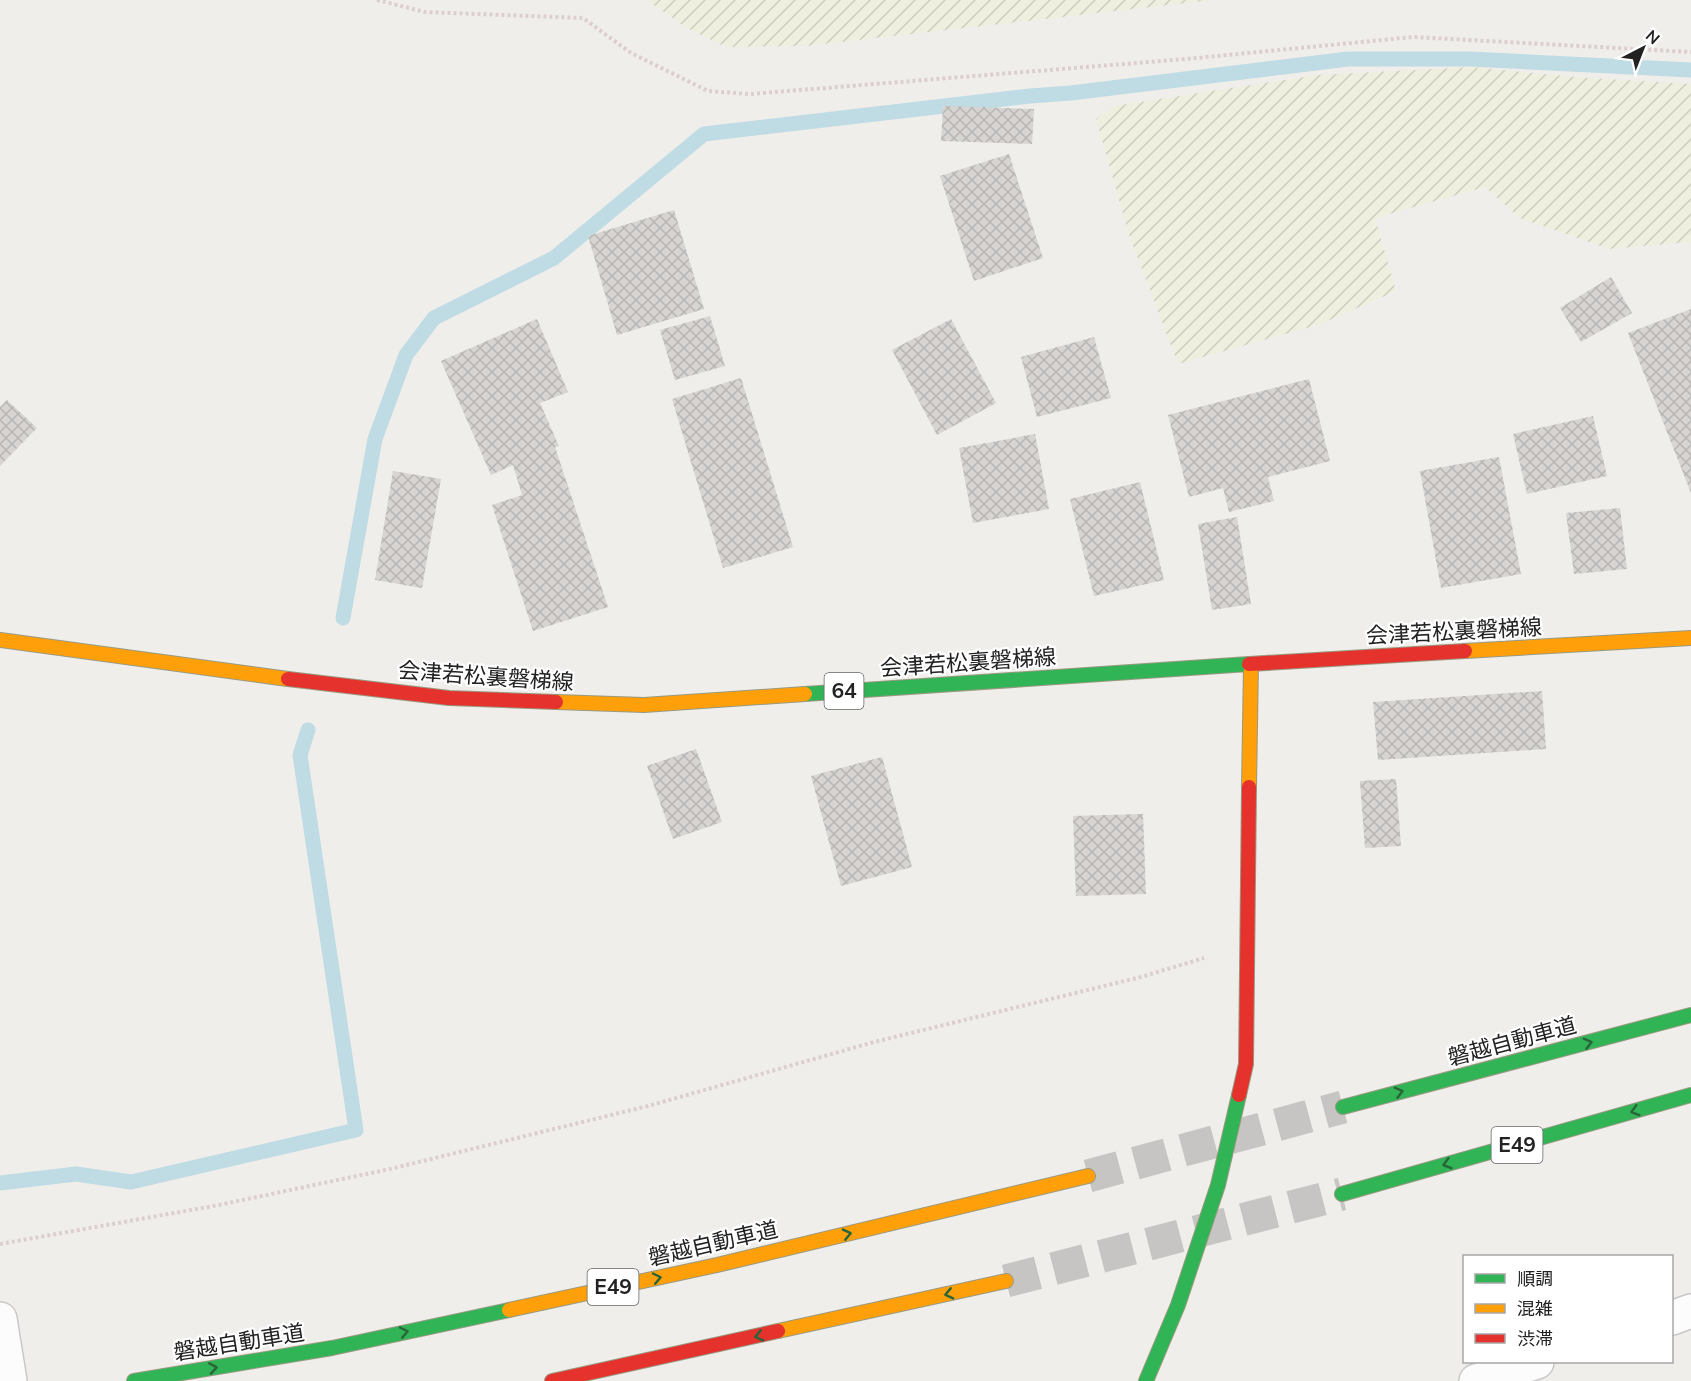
<svg xmlns="http://www.w3.org/2000/svg" width="1691" height="1381" font-family="Mulish,'Noto Sans JP',sans-serif">
	<style>
		.farmland { fill: url(#farmland-furrows) }
		.lines { fill: none; stroke-linecap: round; stroke-linejoin: round }
		.stream { stroke: #bfdbe3; stroke-width: 15 }
		.building { fill: url(#building-cross-hatch) }
		.highway-tunnel { stroke: #c7c5c3; stroke-width: 33; stroke-dasharray: 33 16; stroke-linecap: butt }
		.street-casing { stroke: #c9c8c7; stroke-width: 36 }
		.fast-casing { stroke: #999a82; stroke-width: 16 }
		.slow-casing { stroke: #999a82; stroke-width: 16 }
		.jam-casing { stroke: #999a82; stroke-width: 16 }
		.path { stroke: #dccecd; stroke-width: 4; stroke-dasharray: 3 3; stroke-linecap: butt }
		.street { stroke: #fdfcfc; stroke-width: 33 }
		.fast { stroke: #30b455; stroke-width: 14 }
		.slow { stroke: #ff9f0a; stroke-width: 14 }
		.jam { stroke: #e5322d; stroke-width: 14 }
		.oneway { stroke: #286439 }
		.labels { text-anchor: middle; stroke-width: 4.5; stroke-linejoin: round; paint-order: stroke }
		.shield { fill: #fff; stroke: #646464; stroke-width: 1.5 }
		.shield-label { font-size: 21px; font-weight: bold; fill: #222 }
		.street-label { font-size: 22px; fill: #222; stroke: #fff }
	</style>
	<defs>
		<pattern id="farmland-furrows" width="10" height="10" patternUnits="userSpaceOnUse" patternTransform="scale(1.5)"><rect width="10" height="10" fill="#efefdf"/><path d="M-1 1l2-2M0 10L10 0M9 11l2-2" fill="none" stroke="#cdcdbf"/></pattern>
		<pattern id="building-cross-hatch" width="8" height="8" patternUnits="userSpaceOnUse" patternTransform="scale(1.5)"><rect width="8" height="8" fill="#d7d4d2"/><path d="M0 0l8 8M0 8l8-8" fill="none" stroke="#b8b6b4"/></pattern>
	</defs>
	<rect width="100%" height="100%" fill="#f0eeeb"/>
	<!-- farmland -->
	<g class="farmland">
		<polygon points="647,0 1213,0 805,46 726,47 685,27"/>
		<polygon points="1473,67 1574,77 1691,84 1691,242 1609,249 1520,218 1485,187 1375,218 1396,291 1318,325 1178,364 1129,235 1096,119 1114,106 1317,75"/>
	</g>
	<g class="lines">
		<!-- stream -->
		<g class="stream">
			<polyline points="343,618 375,439 406,355 434,318 554,258 704,134 1030,96 1071,93 1348,59 1470,59 1691,70"/>
			<polyline points="0,1183 76,1174 131,1182 356,1130 300,755 308,730"/>
		</g>
	</g>
	<!-- building -->
	<g class="building">
		<polygon points="943,106 1034,109 1032,144 941,141"/>
		<polygon points="1009,154 1043,258 974,281 940,176"/>
		<polygon points="674,210 704,309 617,335 588,236"/>
		<polygon points="1611,277 1632,313 1581,342 1560,308"/>
		<polygon points="1691,309 1691,493 1628,333"/>
		<polygon points="710,316 725,366 675,380 660,330"/>
		<polygon points="537,319 568,392 540,403 559,446 555,447 608,607 533,631 492,505 522,495 513,465 491,475 441,361"/>
		<polygon points="951,319 996,403 937,435 892,350"/>
		<polygon points="1094,337 1111,398 1037,417 1021,357"/>
		<polygon points="741,378 793,547 723,568 672,399"/>
		<polygon points="1309,379 1330,461 1268,477 1274,501 1229,512 1223,488 1189,497 1168,415"/>
		<polygon points="7,400 37,428 0,466 0,407"/>
		<polygon points="1593,416 1607,476 1527,494 1513,434"/>
		<polygon points="1035,434 1049,509 973,523 959,448"/>
		<polygon points="1499,457 1521,574 1441,588 1420,471"/>
		<polygon points="393,471 441,479 422,588 375,580"/>
		<polygon points="1140,482 1164,580 1094,596 1070,499"/>
		<polygon points="1620,508 1627,569 1574,574 1566,513"/>
		<polygon points="1237,517 1251,604 1212,610 1198,524"/>
		<polygon points="1542,691 1546,749 1378,760 1373,702"/>
		<polygon points="696,749 722,822 673,839 647,766"/>
		<polygon points="882,757 912,867 841,886 811,776"/>
		<polygon points="1396,779 1401,846 1365,848 1360,781"/>
		<polygon points="1143,814 1146,894 1076,896 1073,816"/>
	</g>
	<g class="lines">
		<!-- highway-tunnel -->
		<g class="highway-tunnel">
			<polyline points="1088,1176 1343,1107"/>
			<polyline points="1006,1281 1342,1194"/>
		</g>
		<defs>
			<g id="street">
				<polyline points="1672,1318 1691,1311"/>
				<polyline points="0,1319 10,1381"/>
				<polyline points="1476,1381 1537,1362"/>
			</g>
			<g id="fast">
				<polyline points="805,694 1249,664"/>
				<polyline points="1343,1107 1691,1015"/>
				<polyline points="1342,1194 1691,1095"/>
				<polyline points="134,1381 332,1348 509,1310"/>
				<polyline points="1146,1381 1178,1305 1218,1185 1239,1095"/>
			</g>
			<g id="slow">
				<polyline points="0,640 288,679"/>
				<polyline points="1465,651 1691,638"/>
				<polyline points="556,702 644,705 805,694"/>
				<polyline points="1249,787 1251,664"/>
				<polyline points="509,1310 717,1265 1088,1176"/>
				<polyline points="778,1331 1006,1281"/>
			</g>
			<g id="jam">
				<polyline points="1249,664 1465,651"/>
				<polyline points="288,679 449,698 556,702"/>
				<polyline points="1239,1095 1246,1064 1249,787"/>
				<polyline points="552,1381 778,1331"/>
			</g>
		</defs>
		<!-- street casing -->
		<use href="#street" class="street-casing"/>
		<!-- fast casing -->
		<use href="#fast" class="fast-casing"/>
		<!-- slow casing -->
		<use href="#slow" class="slow-casing"/>
		<!-- jam casing -->
		<use href="#jam" class="jam-casing"/>
		<!-- path -->
		<g class="path">
			<polyline points="377,0 425,12 583,18 631,53 708,91 750,94 1186,59 1413,37 1691,52"/>
			<polyline points="0,1244 219,1205 390,1169 648,1106 874,1042 1141,977 1204,958"/>
		</g>
		<!-- street -->
		<use href="#street" class="street"/>
		<!-- fast -->
		<use href="#fast" class="fast"/>
		<!-- slow -->
		<use href="#slow" class="slow"/>
		<!-- jam -->
		<use href="#jam" class="jam"/>
	</g>
	<!-- one-way arrows -->
	<defs><path id="oneway-chevron" d="M-2-3.5L2.5 0L-2 3.5" fill="none" stroke-width="1.6" stroke-linecap="round" stroke-linejoin="round" transform="scale(1.5)"/></defs>
	<g class="oneway">
		<use href="#oneway-chevron" transform="translate(1588 1043) rotate(-15)"/>
		<use href="#oneway-chevron" transform="translate(1399 1092) rotate(-15)"/>
		<use href="#oneway-chevron" transform="translate(1635 1111) rotate(164)"/>
		<use href="#oneway-chevron" transform="translate(1447 1164) rotate(164)"/>
		<use href="#oneway-chevron" transform="translate(847 1234) rotate(-13)"/>
		<use href="#oneway-chevron" transform="translate(657 1278) rotate(-12)"/>
		<use href="#oneway-chevron" transform="translate(949 1294) rotate(167)"/>
		<use href="#oneway-chevron" transform="translate(404 1332) rotate(-12)"/>
		<use href="#oneway-chevron" transform="translate(759 1336) rotate(167)"/>
		<use href="#oneway-chevron" transform="translate(213 1368) rotate(-9)"/>
	</g>
	<g class="labels">
		<!-- shield labels -->
		<g class="shield">
			<rect x="824.5" y="673" width="39" height="36" rx="4.5"/>
			<rect x="1491.5" y="1127" width="51" height="36" rx="4.5"/>
			<rect x="587.5" y="1269" width="51" height="36" rx="4.5"/>
		</g>
		<g class="shield-label">
			<text x="844" y="698">64</text>
			<text x="1517" y="1152">E49</text>
			<text x="613" y="1294">E49</text>
		</g>
		<!-- street labels -->
		<g class="street-label">
			<text transform="translate(1454 631) rotate(-3)" y="8">会津若松裏磐梯線</text>
			<text transform="translate(968 662) rotate(-4)" y="8">会津若松裏磐梯線</text>
			<text transform="translate(486 676) rotate(4)" y="8">会津若松裏磐梯線</text>
			<text transform="translate(1512 1041) rotate(-15)" y="8">磐越自動車道</text>
			<text transform="translate(713 1243) rotate(-13)" y="8">磐越自動車道</text>
			<text transform="translate(239 1342) rotate(-9)" y="8">磐越自動車道</text>
		</g>
	</g>
	<!-- legend -->
	<rect x="1463" y="1255" width="210" height="108" fill="#ffffff" stroke="#a7a7a7" stroke-width="1.5"/>
	<rect x="1475" y="1274" width="30" height="9" fill="#30b455" stroke="#a7a7a7" stroke-width="1.5"/>
	<text x="1517" y="1285" font-size="18" fill="#222222">順調</text>
	<rect x="1475" y="1304" width="30" height="9" fill="#ff9f0a" stroke="#a7a7a7" stroke-width="1.5"/>
	<text x="1517" y="1315" font-size="18" fill="#222222">混雑</text>
	<rect x="1475" y="1334" width="30" height="9" fill="#e5322d" stroke="#a7a7a7" stroke-width="1.5"/>
	<text x="1517" y="1345" font-size="18" fill="#222222">渋滞</text>
	<!-- north arrow -->
	<g transform="translate(1643 48) rotate(42)" stroke="#ffffff" stroke-width="4.5" paint-order="stroke">
	<path d="M0-4.5L10 22L0 15L-10 22Z" fill="#222222"/>
	<text y="-9" font-size="16" font-weight="bold" text-anchor="middle" fill="#222222">N</text>
	</g>
</svg>
